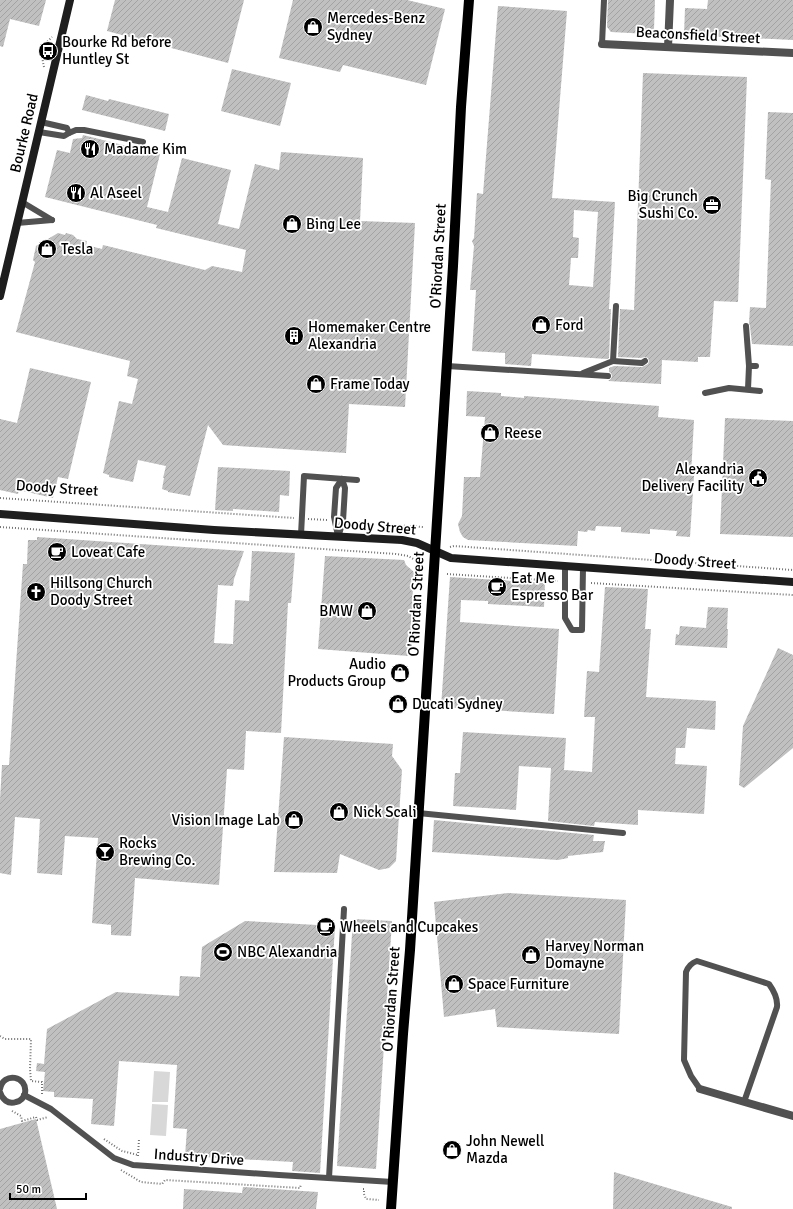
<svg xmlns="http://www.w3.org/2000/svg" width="793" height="1209" font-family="Signika,sans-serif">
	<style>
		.pitch { fill: #d8d8d8 }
		.building { fill: url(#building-hatch); fill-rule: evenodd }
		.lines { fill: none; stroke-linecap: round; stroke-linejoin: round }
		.path { stroke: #737373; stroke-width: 2; stroke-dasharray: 1 2; stroke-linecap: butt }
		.lane { stroke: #515151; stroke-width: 6 }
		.street { stroke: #515151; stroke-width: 8 }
		.secondary { stroke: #1e1e1e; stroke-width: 8 }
		.primary { stroke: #000; stroke-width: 10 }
		.labels { text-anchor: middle; stroke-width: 3.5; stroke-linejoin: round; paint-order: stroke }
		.poi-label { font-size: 15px; fill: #000; stroke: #fff; text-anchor: start }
		.street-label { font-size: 15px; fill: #000; stroke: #fff }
	</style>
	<defs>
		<pattern id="building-hatch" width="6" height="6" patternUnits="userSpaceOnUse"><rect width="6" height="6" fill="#c0c0c0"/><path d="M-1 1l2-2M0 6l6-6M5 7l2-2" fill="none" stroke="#a3a3a3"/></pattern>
	</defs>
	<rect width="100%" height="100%" fill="#fff"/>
	<!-- pitch -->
	<g class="pitch">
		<polygon points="154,1071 170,1072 168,1102 152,1102"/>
		<polygon points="152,1104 168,1105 166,1136 150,1135"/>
	</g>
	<!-- building -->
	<g class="building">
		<polygon points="0,0 46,0 39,26 10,19 3,47 0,46"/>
		<polygon points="115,0 244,0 228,63 107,31"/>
		<polygon points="293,0 407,0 445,9 426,85 343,65 340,72 279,58"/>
		<polygon points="608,0 655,0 654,29 649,34 611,32 607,27"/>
		<polygon points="708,0 793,0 793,40 684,35 685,8 707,9"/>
		<path d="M498 6 567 11 552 198 615 202 609 309H611L609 358 607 359 532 354 531 366 505 364V353L472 351 476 290H470L474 246 472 241 474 238 477 193 483 194ZM574 210 598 212 593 287 569 285 571 258H578L579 238 573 237Z"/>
		<polygon points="232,69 291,83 280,126 221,111"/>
		<polygon points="643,73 747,77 738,302 714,301 710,357 698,357 698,362 662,360 661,384 608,381 611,379 612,376 611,373 609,372 609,368 614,366 642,367 648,364 649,361 648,358 645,357 641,358 618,357 620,309 634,310"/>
		<polygon points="86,95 108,101 109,99 169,114 165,131 82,110"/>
		<polygon points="768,112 793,113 793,346 752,344 750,326 749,323 750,307 766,308 771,180 765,179"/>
		<polygon points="83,135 139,149 140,147 153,150 153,153 160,154 147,207 168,212 182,158 231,170 218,224 239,229 255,164 279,170 281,152 363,158 360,221 415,223 405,407 349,404 346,453 223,445 208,425 190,496 168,492 168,491 162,489 164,478 163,478 166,466 138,460 133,482 109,477 109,475 103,473 119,401 132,404 138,379 127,376 130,361 16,332 35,262 33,260 36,246 58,233 65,235 66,233 73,235 77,239 87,241 86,245 102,249 103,245 205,270 212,266 242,272 246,250 156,228 157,225 45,197 57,150 70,153 73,139 82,138"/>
		<polygon points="30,368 91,382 68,479 58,477 53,498 19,490 18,494 0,490 0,419 17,423"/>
		<polygon points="467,391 501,393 501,396 524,398 524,396 659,406 658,417 694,420 691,475 694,476 690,537 676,536 677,531 650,529 650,534 621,532 621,527 596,526 595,531 588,530 587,532 578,531 577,546 468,540 463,537 460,532 458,524 462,516 464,477 480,477 485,417 466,416"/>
		<polygon points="725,418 793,421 793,537 720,534"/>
		<polygon points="218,467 290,471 289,496 280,495 279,512 233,509 233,511 215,510"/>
		<polygon points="37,537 244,551 234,579 233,586 218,585 214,643 233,644 235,600 249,601 252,551 295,553 291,603 288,603 281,733 246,731 244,770 227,769 219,885 135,878 131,936 111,935 111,925 92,923 98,838 65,836 62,875 37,873 40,819 15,817 11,875 0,873 0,800 2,765 9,765 23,564 27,564 28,540 37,540"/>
		<polygon points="325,556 404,560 406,565 414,572 409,656 318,649"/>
		<polygon points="450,577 545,583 544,607 488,604 488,601 461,600 460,622 559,629 554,714 441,707"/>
		<polygon points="605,587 648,589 645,629 651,629 646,697 716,701 715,730 687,728 685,748 676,748 675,764 707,766 704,814 638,810 638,825 595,822 594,826 548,821 551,768 519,766 516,810 453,806 455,773 460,773 463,732 566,738 564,770 592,772 595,717 584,717 587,671 599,672"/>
		<polygon points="708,607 728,608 727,629 728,629 727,648 675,645 676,634 679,635 680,626 706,628"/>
		<polygon points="778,648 793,655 793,748 744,788 739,785 743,726"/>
		<polygon points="284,737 393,744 392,756 402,770 396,861 389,868 379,870 340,854 337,873 274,872"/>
		<polygon points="434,820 594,835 593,841 605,841 603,852 568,856 568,858 558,860 432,852"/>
		<polygon points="508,893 626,900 619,1034 497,1027 495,1009 444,1017 434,902"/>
		<polygon points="353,919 392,921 376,1169 337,1166"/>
		<polygon points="245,921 335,926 320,1173 292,1171 293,1162 185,1156 187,1129 173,1128 177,1065 119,1061 114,1126 91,1124 93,1099 54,1097 54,1092 43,1091 45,1072 36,1071 37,1063 44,1064 47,1029 116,992 179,996 180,976 200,977 202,947"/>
		<polygon points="36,1119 57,1209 0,1209 0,1129"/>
		<polygon points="614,1172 732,1207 732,1209 613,1209"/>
		<polygon points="243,1187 318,1192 316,1209 183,1209 184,1189 242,1193"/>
	</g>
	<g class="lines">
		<!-- path -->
		<g class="path">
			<polyline points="44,67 42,57 45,44 52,37"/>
			<polyline points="0,498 294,518"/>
			<polyline points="308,519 328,520"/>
			<polyline points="350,522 423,527"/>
			<polyline points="0,527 396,554 408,556 420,563"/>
			<polyline points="450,547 454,546 793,570"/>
			<polyline points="447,574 558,581"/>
			<polyline points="591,583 793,595"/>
			<polyline points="0,1036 5,1039 31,1039 30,1069 31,1081 42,1082 42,1095"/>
			<polyline points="12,1111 21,1116 22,1121 36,1117 37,1120 48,1117"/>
			<polyline points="104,1139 122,1151 138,1155"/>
			<polyline points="138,1156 139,1139"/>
			<polyline points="121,1170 141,1182 162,1184 165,1180 300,1188 301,1184"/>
			<polyline points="363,1189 364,1189 364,1194 366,1199 379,1200"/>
		</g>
		<!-- lane -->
		<g class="lane">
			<polyline points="602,44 604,0"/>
			<polyline points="39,132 64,136 69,133 67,128 41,122"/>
			<polyline points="69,133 76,130 84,130 143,142"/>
			<polyline points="22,202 52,220"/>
			<polyline points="17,223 52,220"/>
			<polyline points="746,326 749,366"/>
			<polyline points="613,361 642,363 645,361"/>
			<polyline points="447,366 608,376"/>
			<polyline points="583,373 613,361 616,306"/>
			<polyline points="748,389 749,366 756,366"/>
			<polyline points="705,393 729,388 760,391"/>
			<polyline points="339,534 343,521 345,488 342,479"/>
			<polyline points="301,535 304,476 357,480"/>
			<polyline points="338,536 334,517 336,488 342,479"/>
			<polyline points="565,566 565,618 572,630 582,630 583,567"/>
			<polyline points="418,813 623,833"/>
			<path d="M0 1089C3 1071 28 1076 25 1093 24 1097 21 1101 16 1102 8 1105 2 1099 0 1092"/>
			<path d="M700 1089 691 1076 684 1060 686 972C688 967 691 963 697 961L769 984C774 991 778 998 777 1007L744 1102"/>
			<polyline points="24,1095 51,1109 114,1158 133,1165 279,1175 393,1182"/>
			<polyline points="329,1178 344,909"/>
		</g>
		<!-- street -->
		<g class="street">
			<polyline points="602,44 793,53"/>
			<polyline points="668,47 670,0"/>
			<polyline points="700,1089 793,1116"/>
		</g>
		<!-- secondary -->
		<g class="secondary">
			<polyline points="0,296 70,0"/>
			<polyline points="0,514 214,530 402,540 417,543 451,558 793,582"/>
		</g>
		<!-- primary -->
		<polyline class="primary" points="391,1209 403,1034 410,950 453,266 461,107 469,0"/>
	</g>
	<!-- icons -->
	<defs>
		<symbol id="shop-disc" viewBox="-11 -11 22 22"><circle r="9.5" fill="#000" stroke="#fff"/><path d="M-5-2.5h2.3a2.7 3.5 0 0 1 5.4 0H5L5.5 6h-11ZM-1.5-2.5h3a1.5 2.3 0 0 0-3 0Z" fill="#fff"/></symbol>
		<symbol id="bus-disc" viewBox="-11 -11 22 22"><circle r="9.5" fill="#000" stroke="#fff"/><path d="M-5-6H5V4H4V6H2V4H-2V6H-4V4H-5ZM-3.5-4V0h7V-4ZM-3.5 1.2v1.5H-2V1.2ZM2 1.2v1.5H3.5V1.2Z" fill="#fff"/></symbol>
		<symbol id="restaurant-disc" viewBox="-11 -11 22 22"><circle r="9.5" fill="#000" stroke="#fff"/><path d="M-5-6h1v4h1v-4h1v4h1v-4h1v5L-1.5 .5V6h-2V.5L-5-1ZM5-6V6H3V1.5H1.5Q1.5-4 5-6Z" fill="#fff"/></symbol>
		<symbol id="office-disc" viewBox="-11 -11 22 22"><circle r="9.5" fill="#000" stroke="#fff"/><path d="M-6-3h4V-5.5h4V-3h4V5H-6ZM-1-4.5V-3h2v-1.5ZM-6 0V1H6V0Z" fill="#fff"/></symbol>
		<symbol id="building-disc" viewBox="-11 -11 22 22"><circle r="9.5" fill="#000" stroke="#fff"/><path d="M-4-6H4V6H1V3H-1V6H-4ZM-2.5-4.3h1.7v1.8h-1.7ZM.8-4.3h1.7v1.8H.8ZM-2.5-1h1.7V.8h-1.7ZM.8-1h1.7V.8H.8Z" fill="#fff"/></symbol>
		<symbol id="civic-disc" viewBox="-11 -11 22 22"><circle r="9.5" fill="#000" stroke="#fff"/><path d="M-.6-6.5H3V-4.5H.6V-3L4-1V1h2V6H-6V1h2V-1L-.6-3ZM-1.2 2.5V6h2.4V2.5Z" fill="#fff"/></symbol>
		<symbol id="cafe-disc" viewBox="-11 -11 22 22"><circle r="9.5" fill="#000" stroke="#fff"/><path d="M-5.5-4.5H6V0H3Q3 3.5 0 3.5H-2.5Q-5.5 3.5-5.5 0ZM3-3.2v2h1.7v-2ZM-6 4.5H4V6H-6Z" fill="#fff"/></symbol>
		<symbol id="church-disc" viewBox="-11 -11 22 22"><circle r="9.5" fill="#000" stroke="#fff"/><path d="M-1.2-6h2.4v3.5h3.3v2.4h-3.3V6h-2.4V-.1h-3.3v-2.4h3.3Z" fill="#fff"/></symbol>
		<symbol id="bar-disc" viewBox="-11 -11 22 22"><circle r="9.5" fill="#000" stroke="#fff"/><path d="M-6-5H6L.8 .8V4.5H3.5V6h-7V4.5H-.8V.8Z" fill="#fff"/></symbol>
		<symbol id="stadium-disc" viewBox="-11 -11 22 22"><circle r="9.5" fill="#000" stroke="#fff"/><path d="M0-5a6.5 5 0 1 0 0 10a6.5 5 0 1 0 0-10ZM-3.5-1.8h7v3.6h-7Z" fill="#fff"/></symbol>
	</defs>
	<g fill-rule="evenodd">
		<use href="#shop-disc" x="302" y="16" width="22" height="22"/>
		<use href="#bus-disc" x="37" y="40" width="22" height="22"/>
		<use href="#restaurant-disc" x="79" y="138" width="22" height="22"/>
		<use href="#restaurant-disc" x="65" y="182" width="22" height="22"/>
		<use href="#office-disc" x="701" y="194" width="22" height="22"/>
		<use href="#shop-disc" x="281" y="213" width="22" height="22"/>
		<use href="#shop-disc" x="36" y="238" width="22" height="22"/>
		<use href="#shop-disc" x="530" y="314" width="22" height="22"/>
		<use href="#building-disc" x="283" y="325" width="22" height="22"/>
		<use href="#shop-disc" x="305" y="373" width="22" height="22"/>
		<use href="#shop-disc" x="479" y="422" width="22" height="22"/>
		<use href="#civic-disc" x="747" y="467" width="22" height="22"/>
		<use href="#cafe-disc" x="46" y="541" width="22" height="22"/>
		<use href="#cafe-disc" x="486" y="576" width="22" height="22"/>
		<use href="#church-disc" x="25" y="581" width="22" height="22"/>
		<use href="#shop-disc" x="356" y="600" width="22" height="22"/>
		<use href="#shop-disc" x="389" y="662" width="22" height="22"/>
		<use href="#shop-disc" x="387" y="693" width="22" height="22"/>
		<use href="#shop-disc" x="328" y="801" width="22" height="22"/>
		<use href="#shop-disc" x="283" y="809" width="22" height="22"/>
		<use href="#bar-disc" x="94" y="841" width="22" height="22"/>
		<use href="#cafe-disc" x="315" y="916" width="22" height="22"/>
		<use href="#stadium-disc" x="212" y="941" width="22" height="22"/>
		<use href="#shop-disc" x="520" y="944" width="22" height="22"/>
		<use href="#shop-disc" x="443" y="973" width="22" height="22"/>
		<use href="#shop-disc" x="441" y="1139" width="22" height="22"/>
	</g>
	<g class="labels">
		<!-- poi labels -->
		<g class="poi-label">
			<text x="327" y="23">Mercedes-Benz<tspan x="327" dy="17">Sydney</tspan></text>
			<text x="62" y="47">Bourke Rd before<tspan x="62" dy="17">Huntley St</tspan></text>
			<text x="104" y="154">Madame Kim</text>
			<text x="90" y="198">Al Aseel</text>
			<text x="698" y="201" text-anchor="end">Big Crunch<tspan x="698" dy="17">Sushi Co.</tspan></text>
			<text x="306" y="229">Bing Lee</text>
			<text x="61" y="254">Tesla</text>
			<text x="555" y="330">Ford</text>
			<text x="308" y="332">Homemaker Centre<tspan x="308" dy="17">Alexandria</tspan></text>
			<text x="330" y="389">Frame Today</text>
			<text x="504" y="438">Reese</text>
			<text x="744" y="474" text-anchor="end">Alexandria<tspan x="744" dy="17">Delivery Facility</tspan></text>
			<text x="71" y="557">Loveat Cafe</text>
			<text x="511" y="583">Eat Me<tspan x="511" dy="17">Espresso Bar</tspan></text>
			<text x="50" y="588">Hillsong Church<tspan x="50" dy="17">Doody Street</tspan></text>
			<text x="353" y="616" text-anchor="end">BMW</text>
			<text x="386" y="669" text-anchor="end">Audio<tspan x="386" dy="17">Products Group</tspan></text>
			<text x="412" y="709">Ducati Sydney</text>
			<text x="353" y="817">Nick Scali</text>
			<text x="280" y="825" text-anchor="end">Vision Image Lab</text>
			<text x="119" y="848">Rocks<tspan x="119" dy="17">Brewing Co.</tspan></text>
			<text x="340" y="932">Wheels and Cupcakes</text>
			<text x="545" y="951">Harvey Norman<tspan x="545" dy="17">Domayne</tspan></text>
			<text x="237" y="957">NBC Alexandria</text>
			<text x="468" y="989">Space Furniture</text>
			<text x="466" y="1146">John Newell<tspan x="466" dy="17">Mazda</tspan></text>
		</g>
		<!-- street labels -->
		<g class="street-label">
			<text transform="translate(698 35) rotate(3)" y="5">Beaconsfield Street</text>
			<text transform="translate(24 133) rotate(-77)" y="5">Bourke Road</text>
			<text transform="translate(438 256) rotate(-87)" y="5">O'Riordan Street</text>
			<text transform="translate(57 488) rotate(4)" y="5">Doody Street</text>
			<text transform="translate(375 526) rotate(5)" y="5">Doody Street</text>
			<text transform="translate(695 561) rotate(4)" y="5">Doody Street</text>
			<text transform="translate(416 604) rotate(-87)" y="5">O'Riordan Street</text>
			<text transform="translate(391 999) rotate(-86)" y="5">O'Riordan Street</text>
			<text transform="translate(199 1157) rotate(4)" y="5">Industry Drive</text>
		</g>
	</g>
	<!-- scale -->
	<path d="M10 1193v6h76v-6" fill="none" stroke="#000000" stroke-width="2"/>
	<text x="16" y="1193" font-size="12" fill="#000000" stroke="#ffffff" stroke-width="3" paint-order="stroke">50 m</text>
</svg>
